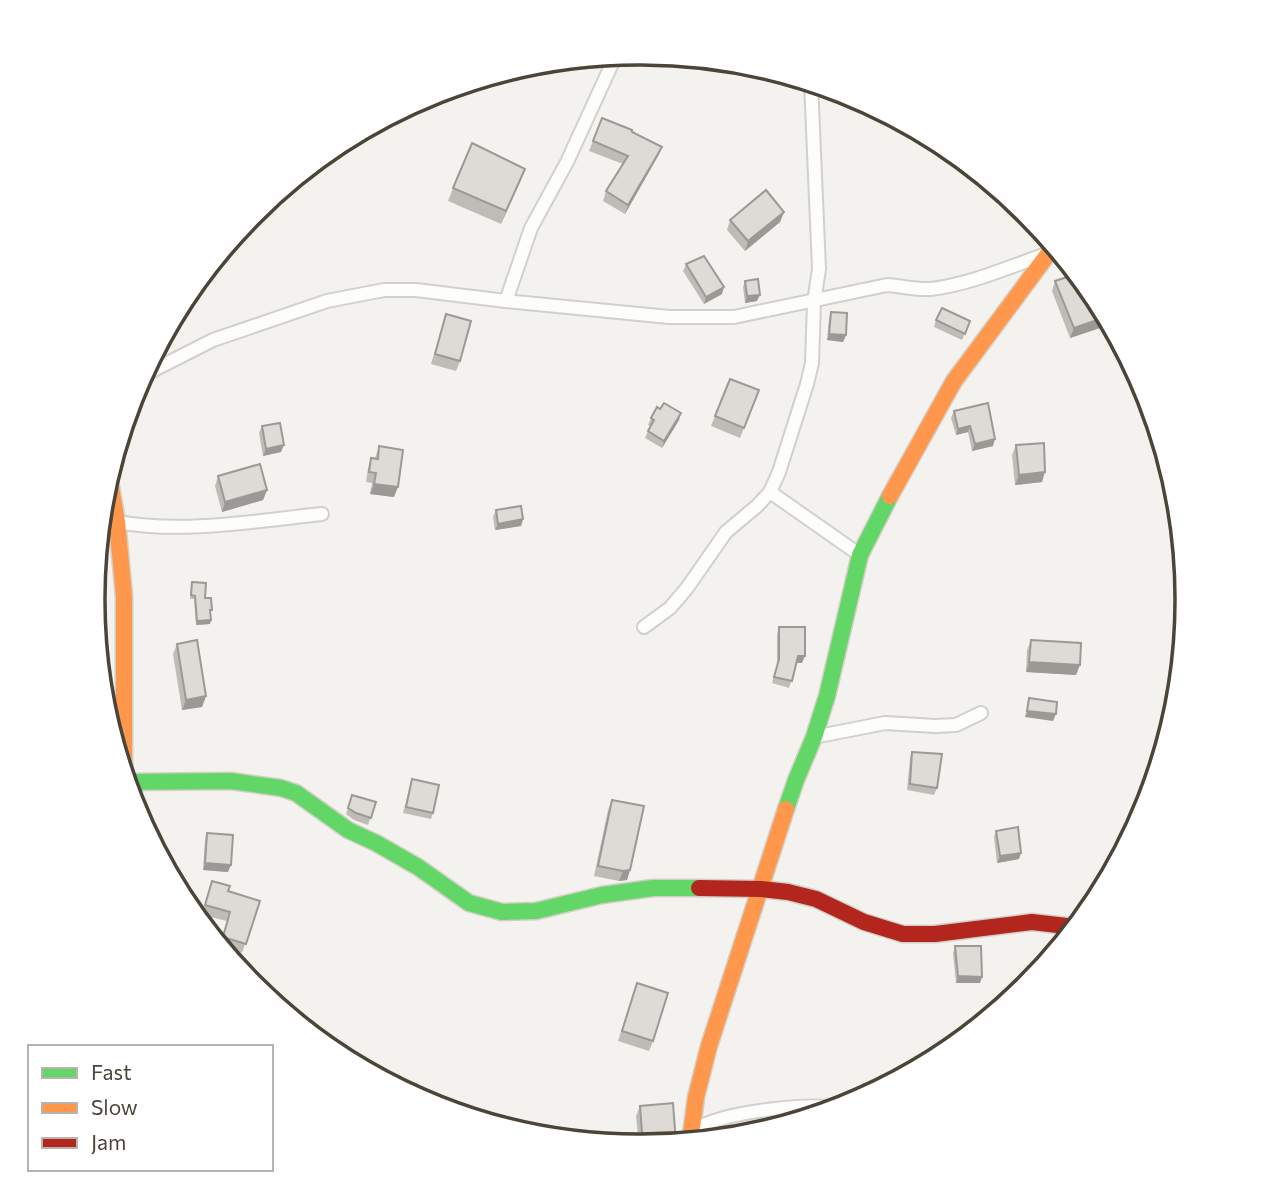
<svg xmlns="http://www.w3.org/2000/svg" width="1280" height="1199" font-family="Commissioner,sans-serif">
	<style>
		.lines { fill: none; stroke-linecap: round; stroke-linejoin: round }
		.street-casing { stroke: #d2d0cb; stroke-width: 16 }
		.fast-casing { stroke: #d3cfc5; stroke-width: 19 }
		.slow-casing { stroke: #d3cfc5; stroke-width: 19 }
		.jam-casing { stroke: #d3cfc5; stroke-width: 19 }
		.street { stroke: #fdfdfc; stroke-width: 12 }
		.fast { stroke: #63d668; stroke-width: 16 }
		.slow { stroke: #ff974d; stroke-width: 16 }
		.jam { stroke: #b3261e; stroke-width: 16 }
		.wall { fill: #bfbcb8 }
		.shaded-wall { fill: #9b9996 }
		.building { fill: #dedbd6; stroke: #9b9996; stroke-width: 2 }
		.rim { fill: none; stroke: #4b4439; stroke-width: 3.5 }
	</style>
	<rect width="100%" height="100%" fill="#f4f2ee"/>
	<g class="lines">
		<defs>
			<g id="street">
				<polyline points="506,301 531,228 567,162 616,55"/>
				<path d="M142 376 213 340 327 301 384 290H416L506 301 669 317H734L887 285C902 286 916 290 931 289 971 284 1009 267 1046 254"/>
				<polyline points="770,492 860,555"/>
				<path d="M117 522C185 534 254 521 322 514"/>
				<polyline points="644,627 670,608 687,588 726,532 757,506 770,492 779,472 807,384 812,363 814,302 819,269 811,82"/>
				<polyline points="814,737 885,723 935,726 956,725 981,713"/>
				<path d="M690 1134C695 1131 700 1127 704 1125 735 1111 807 1103 840 1108"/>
			</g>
			<g id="fast">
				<polyline points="126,782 231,781 281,788 296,793 348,830 376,843 418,867 469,903 502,912 536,911 602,895 653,888 699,888"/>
				<polyline points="786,809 796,780 814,737 827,696 860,555 890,496"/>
			</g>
			<g id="slow">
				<polyline points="109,476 117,522 124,596 124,773"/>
				<polyline points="890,496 954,381 1054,246"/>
				<polyline points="690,1142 696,1097 709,1046 786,809"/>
			</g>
			<polyline id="jam" points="699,888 761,889 788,892 816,899 864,922 903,934 935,934 1032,922 1075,927"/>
		</defs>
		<!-- street casing -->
		<use href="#street" class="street-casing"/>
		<!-- fast casing -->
		<use href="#fast" class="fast-casing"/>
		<!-- slow casing -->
		<use href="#slow" class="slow-casing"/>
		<!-- jam casing -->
		<use href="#jam" class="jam-casing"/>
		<!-- street -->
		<use href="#street" class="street"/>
		<!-- fast -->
		<use href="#fast" class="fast"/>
		<!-- slow -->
		<use href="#slow" class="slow"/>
		<!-- jam -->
		<use href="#jam" class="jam"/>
	</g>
	<!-- wall -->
	<g class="wall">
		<polygon points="563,60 560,67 542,62"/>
		<polygon points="602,118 662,147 658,156 625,214 603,201 606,191 623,164 589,151"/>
		<polygon points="525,169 501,224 448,201 453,188"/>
		<polygon points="784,212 780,222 745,251 727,230 730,220"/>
		<polygon points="686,264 722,294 704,304 683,271"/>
		<polygon points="745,281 757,301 745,303 743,287"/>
		<polygon points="1055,281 1095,296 1107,318 1103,327 1070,338 1052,291"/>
		<polygon points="831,312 846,335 843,342 827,340 829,319"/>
		<polygon points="446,314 460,361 456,371 431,364"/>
		<polygon points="936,320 970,321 962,340 934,327"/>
		<polygon points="730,379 759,390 740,438 711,426"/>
		<polygon points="954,411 993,446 972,451 968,432 956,435 951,418"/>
		<polygon points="651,418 679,420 662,448 645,438 650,426 648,425"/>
		<polygon points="262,426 281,452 263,456 259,433"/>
		<polygon points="1016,445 1042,482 1015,485 1012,455"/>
		<polygon points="379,446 394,497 370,494 372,483 366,482 368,468 371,458 375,458"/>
		<polygon points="218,476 267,490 263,500 222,512 215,486"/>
		<polygon points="496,510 523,519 521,526 495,530 493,517"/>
		<polygon points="192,582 205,598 211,614 210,624 196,625 194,599 190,599"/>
		<polygon points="779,627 802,663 797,663 789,688 772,683 777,665 777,634"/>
		<polygon points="1031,640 1076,675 1026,672 1027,650"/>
		<polygon points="177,644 206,696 202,707 182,710 173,654"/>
		<polygon points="912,752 937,788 934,795 907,790 910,758"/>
		<polygon points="412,779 433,813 431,819 403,813"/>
		<polygon points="352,795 376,802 368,825 354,820 346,814"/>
		<polygon points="612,800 630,870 627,880 619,881 594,876 608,810"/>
		<polygon points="996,831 1019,859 997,863 994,837"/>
		<polygon points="207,833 228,872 203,870 205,840"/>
		<polygon points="212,881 228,891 260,901 242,953 219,945 227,921 202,915"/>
		<polygon points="955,946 980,983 956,983 953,953"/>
		<polygon points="633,993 653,1041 649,1051 618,1041"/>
		<polygon points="640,1106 676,1143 639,1146 636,1116"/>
	</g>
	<!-- shaded-wall -->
	<g class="shaded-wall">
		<polygon points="662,147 658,156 625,214 628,205"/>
		<polygon points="525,169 520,182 501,224 506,211"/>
		<polygon points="784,212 780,222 745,251 748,241"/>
		<polygon points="724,287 722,294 704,304 706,297"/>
		<polygon points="760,295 757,301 745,303 747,296"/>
		<polygon points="1106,317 1103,327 1070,338 1074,328"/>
		<polygon points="829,334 846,335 843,342 827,340"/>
		<polygon points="681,413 679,420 662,448 664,441"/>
		<polygon points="970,426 968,432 956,435 958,429"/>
		<polygon points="995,439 993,446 972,451 975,444"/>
		<polygon points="284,445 281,452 263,456 266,449"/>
		<polygon points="1045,472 1042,482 1015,485 1019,475"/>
		<polygon points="374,484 398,487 394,497 370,494"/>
		<polygon points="267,490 263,500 222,512 225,502"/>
		<polygon points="523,519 521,526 495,530 498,524"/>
		<polygon points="211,620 210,624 196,625 197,621"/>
		<polygon points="798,656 805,656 802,663 796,663"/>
		<polygon points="1029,662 1080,665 1076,675 1026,672"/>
		<polygon points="206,696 202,707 182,710 186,700"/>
		<polygon points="1027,711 1056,714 1053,721 1025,717"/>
		<polygon points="1021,853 1019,859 997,863 1000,856"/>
		<polygon points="205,863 231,865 228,872 203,870"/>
		<polygon points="630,870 627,880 619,881 623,871"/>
		<polygon points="958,976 982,977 980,983 956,983"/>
	</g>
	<!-- building -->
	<g class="building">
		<polygon points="602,118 632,130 632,132 662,147 628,205 606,191 628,156 593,141"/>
		<polygon points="472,143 525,169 506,211 453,188"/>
		<polygon points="766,190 784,212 748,241 730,220"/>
		<polygon points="704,256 724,287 706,297 686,264"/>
		<polygon points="1077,274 1095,296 1106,317 1074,328 1055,281"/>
		<polygon points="758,279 760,295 747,296 745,281"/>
		<polygon points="942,308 970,321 965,334 936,320"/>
		<polygon points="831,312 847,313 846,335 829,334"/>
		<polygon points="446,314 471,321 460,361 435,354"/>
		<polygon points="730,379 759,390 744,428 715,416"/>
		<polygon points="664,403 681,413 664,441 648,431 654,420 651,418 657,407 660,409"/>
		<polygon points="988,403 995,439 975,444 970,426 958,429 954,411"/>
		<polygon points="280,423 284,445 266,449 262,426"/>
		<polygon points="1044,443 1045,472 1019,475 1016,445"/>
		<polygon points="379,446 403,450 398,487 374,484 376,473 369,472 371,458 378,459"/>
		<polygon points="260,464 267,490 225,502 218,476"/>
		<polygon points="521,506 523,519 498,524 496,510"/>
		<polygon points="192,582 206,583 205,598 211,598 212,610 210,610 211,620 197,621 195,596 191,595"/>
		<polygon points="779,627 805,627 805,656 798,656 792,681 774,677 779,659"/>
		<polygon points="197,640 206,696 186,700 177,644"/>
		<polygon points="1031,640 1081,643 1080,665 1029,662"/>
		<polygon points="1029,698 1057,702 1056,714 1027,711"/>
		<polygon points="912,752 942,754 937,788 910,784"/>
		<polygon points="412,779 439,785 433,813 406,807"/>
		<polygon points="352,795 376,802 371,818 356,813 348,808"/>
		<polygon points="612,800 644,806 630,870 623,871 598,866"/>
		<polygon points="1018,827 1021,853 1000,856 996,831"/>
		<polygon points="207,833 233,835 231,865 205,863"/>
		<polygon points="212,881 230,886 228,891 260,901 246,944 223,937 230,912 205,905"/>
		<polygon points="955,946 981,946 982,977 958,976"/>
		<polygon points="637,983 668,993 653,1041 622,1031"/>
		<polygon points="673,1103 676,1143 643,1146 640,1106"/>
	</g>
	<!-- crop -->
	<path d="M0 0H1280V1199H0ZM639 65H641A534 534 0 0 1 1175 599V600A534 534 0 0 1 641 1134H639A534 534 0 0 1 105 600V599A534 534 0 0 1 639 65Z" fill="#fff" fill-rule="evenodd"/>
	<path class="rim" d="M639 65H641A534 534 0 0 1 1175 599V600A534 534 0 0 1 641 1134H639A534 534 0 0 1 105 600V599A534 534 0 0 1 639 65Z"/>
	<!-- legend -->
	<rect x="28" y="1045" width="245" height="126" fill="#ffffff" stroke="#b7b4b0" stroke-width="2"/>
	<rect x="42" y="1068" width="35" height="10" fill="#63d668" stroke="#b7b4b0" stroke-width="2"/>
	<text x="91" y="1080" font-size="21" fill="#4b4439">Fast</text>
	<rect x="42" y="1103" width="35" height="10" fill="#ff974d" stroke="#b7b4b0" stroke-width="2"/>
	<text x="91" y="1115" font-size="21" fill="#4b4439">Slow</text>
	<rect x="42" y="1138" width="35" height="10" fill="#b3261e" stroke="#b7b4b0" stroke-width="2"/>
	<text x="91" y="1150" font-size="21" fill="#4b4439">Jam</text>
</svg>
